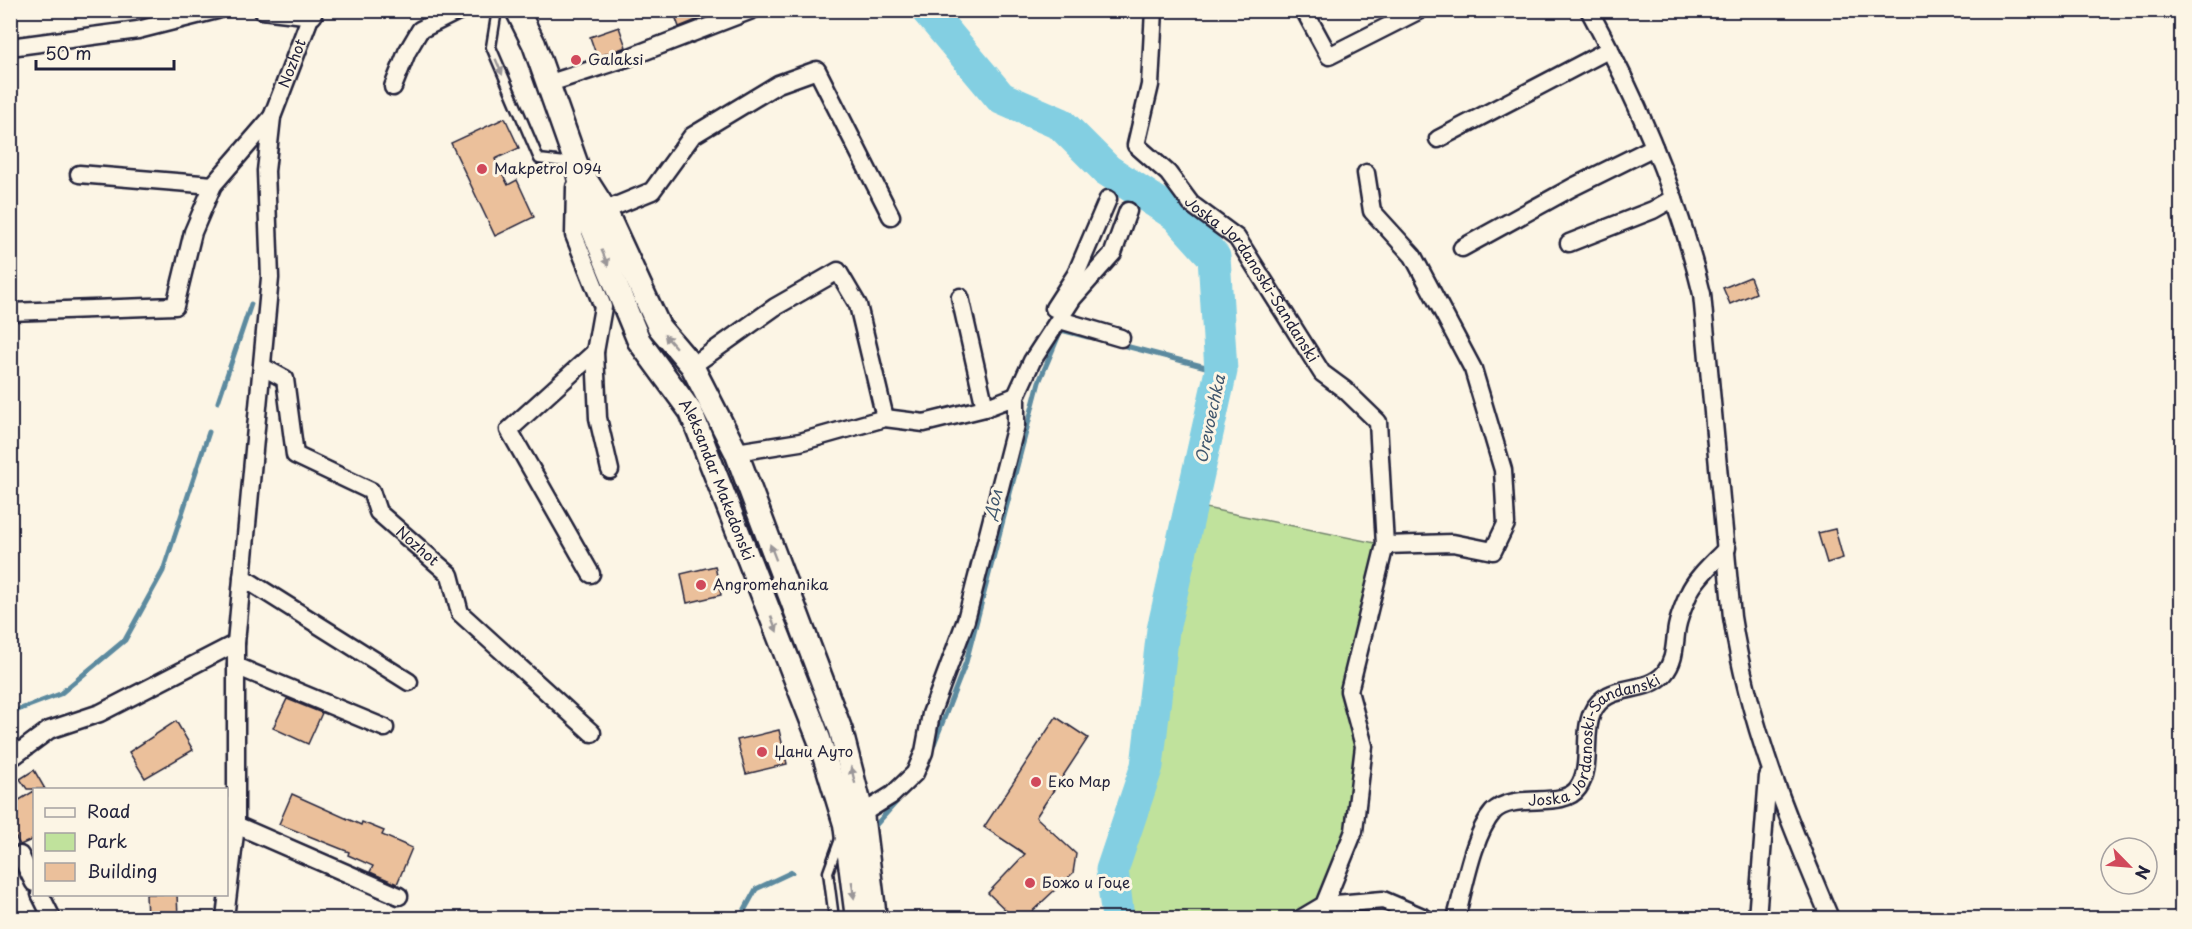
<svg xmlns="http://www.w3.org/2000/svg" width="2192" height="929" font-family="'Playpen Sans',sans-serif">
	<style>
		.green { fill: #c0e29c; stroke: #71826c; stroke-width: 1.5 }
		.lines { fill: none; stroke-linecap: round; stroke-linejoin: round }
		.stream { stroke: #5c8a9f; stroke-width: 5 }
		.river { stroke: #83cfe2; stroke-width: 33 }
		.building { fill: #ebc09b; stroke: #22223b; stroke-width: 1.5 }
		.lane-casing { stroke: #22223b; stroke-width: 13 }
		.street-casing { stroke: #22223b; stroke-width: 21 }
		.secondary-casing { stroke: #22223b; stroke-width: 27 }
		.lane { stroke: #fcf5e5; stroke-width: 8 }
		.street { stroke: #fcf5e5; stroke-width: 16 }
		.secondary { stroke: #fcf5e5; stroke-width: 22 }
		.oneway { fill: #9a9698 }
		.poi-dot { fill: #d1495b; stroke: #fcf5e5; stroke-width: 2 }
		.labels { text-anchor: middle; stroke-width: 6; stroke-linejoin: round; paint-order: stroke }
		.poi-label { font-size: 15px; fill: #22223b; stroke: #fcf5e5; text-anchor: start }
		.street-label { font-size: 15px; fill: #22223b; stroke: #fcf5e5 }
		.water-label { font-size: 16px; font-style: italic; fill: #3f566d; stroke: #fcf5e5 }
	</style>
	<rect width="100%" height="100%" fill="#fcf5e5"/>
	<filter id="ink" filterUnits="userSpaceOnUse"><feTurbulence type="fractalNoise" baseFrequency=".0167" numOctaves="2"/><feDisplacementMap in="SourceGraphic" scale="12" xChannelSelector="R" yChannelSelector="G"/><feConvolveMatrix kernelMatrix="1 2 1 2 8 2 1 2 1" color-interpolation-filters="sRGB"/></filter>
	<g filter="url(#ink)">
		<!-- green -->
		<polygon class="green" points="1191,505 1385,545 1349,691 1364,746 1354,831 1324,905 1302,918 1118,918 1112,870 1147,766 1163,630"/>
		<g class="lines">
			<!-- stream -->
			<g class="stream">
				<polyline points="1118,344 1221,371"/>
				<polyline points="218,402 251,304"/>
				<polyline points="10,713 60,694 125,640 163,571 209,432"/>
				<polyline points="932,749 966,662 1039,382 1061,330 1088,337"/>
				<polyline points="874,827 899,799"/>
				<polyline points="740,918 756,889 792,872"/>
			</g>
			<!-- river -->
			<polyline class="river" points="927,10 1001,98 1061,124 1107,170 1176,215 1214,257 1221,371 1163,630 1147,766 1112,870 1118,918"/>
		</g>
		<!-- building -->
		<g class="building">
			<polygon points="673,10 721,10 679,27"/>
			<polygon points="619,27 626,47 597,57 590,37"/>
			<polygon points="505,118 519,148 495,159 508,185 517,180 534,217 495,236 451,143"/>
			<polygon points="1750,277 1756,293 1730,304 1723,288"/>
			<polygon points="1835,529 1843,558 1827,563 1818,533"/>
			<polygon points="715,566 721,595 687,603 681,574"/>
			<polygon points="287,699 322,713 308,744 273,728"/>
			<polygon points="1056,717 1088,738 1036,817 1076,854 1073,873 1025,918 1014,918 988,893 1025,854 984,827"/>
			<polygon points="176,721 193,750 145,778 129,752"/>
			<polygon points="779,730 787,764 746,774 737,740"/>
			<polygon points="34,770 45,789 27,789 20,779"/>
			<polygon points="34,791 34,839 20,845 10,828 11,805"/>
			<polygon points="292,794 361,825 362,822 384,831 382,835 412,848 397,884 370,872 373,866 348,855 349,852 279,824"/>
			<polygon points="146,894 177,894 178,918 147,918"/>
		</g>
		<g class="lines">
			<defs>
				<g id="lane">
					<polyline points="497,10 491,47 539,159 574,163"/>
					<polyline points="834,918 828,872 840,839"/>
				</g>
				<g id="street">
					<polyline points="262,10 313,16"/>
					<path id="s1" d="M1154 10 1150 85 1136 145 1168 173 1191 204 1237 238 1322 373 1345 390 1378 422 1385 545 1349 691 1364 746 1354 831 1324 905 1302 918"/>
					<polyline points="1304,10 1329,56 1420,10"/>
					<path d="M1589 10C1638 100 1678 195 1702 294L1732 617C1749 726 1787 817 1830 918"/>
					<polyline points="10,47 138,30 217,10"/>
					<polyline points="547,84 627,58 752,10"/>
					<polyline points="393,87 407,52 420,30 460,10"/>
					<polyline points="1438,139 1610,49"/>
					<polyline points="1366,173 1372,211 1413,256 1473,369 1503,470 1506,524 1493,551 1453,543 1385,545"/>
					<polyline points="79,174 213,185"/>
					<polyline points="575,187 574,235 603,307 595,352 598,418 610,470"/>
					<polyline points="596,214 652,191 692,136 778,84 817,70 891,216"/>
					<polyline points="1569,243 1653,210 1674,198"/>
					<polyline points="1462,248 1573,187 1654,147"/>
					<polyline points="960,297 985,408"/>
					<polyline points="1054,308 1076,274 1108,199"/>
					<polyline points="10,312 175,306 193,232 213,185 272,117"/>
					<polyline points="1060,320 1121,338"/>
					<polyline points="692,366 775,307 838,271 858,305 885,418"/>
					<path id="s2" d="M263 367 285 379 295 455 371 491 378 512 450 575 460 613 592 733"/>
					<polyline points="736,452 800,442 885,418 924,423 985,408 1016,396"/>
					<polyline points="591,574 509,430 595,352"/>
					<polyline points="242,577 409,682"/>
					<polyline points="236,666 385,728"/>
					<polyline points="10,759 49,730 100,713 236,643"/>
					<polyline points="855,818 892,795 915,773 924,752 931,714 966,620 1016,425 1016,396 1032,361 1073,298 1113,253 1128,211"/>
					<polyline points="236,825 399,896"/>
					<polyline points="20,855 34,883"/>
					<polyline points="40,894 52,918"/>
					<polyline points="1324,905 1383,900 1425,918"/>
					<path id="s3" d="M225 918 236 825V643L270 278 266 171 272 117 313 10"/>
					<path id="s4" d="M1456 918C1464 889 1473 835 1493 812 1513 791 1563 810 1578 788 1593 767 1582 736 1592 713 1606 681 1644 696 1664 674 1676 660 1674 644 1677 627 1679 616 1685 603 1689 593 1696 577 1715 561 1727 548"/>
					<polyline points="1757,918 1768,776"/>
				</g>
				<g id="secondary">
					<path id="s5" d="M517 10 534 44 576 163 588 218 639 341 691 412 819 739 845 824 857 918"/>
					<polyline points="584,177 605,210 659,327 692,366 736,452 841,731 862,813 875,918"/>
				</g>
			</defs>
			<!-- lane casing -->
			<use href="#lane" class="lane-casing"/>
			<!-- street casing -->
			<use href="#street" class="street-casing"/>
			<!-- secondary casing -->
			<use href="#secondary" class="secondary-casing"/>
			<!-- lane -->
			<use href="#lane" class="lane"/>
			<!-- street -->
			<use href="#street" class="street"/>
			<!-- secondary -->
			<use href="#secondary" class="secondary"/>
		</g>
		<!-- one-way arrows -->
		<defs><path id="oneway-solid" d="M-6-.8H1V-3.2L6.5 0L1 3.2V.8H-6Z" transform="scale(1.5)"/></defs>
		<g class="oneway">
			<use href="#oneway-solid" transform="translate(499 67) rotate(67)"/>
			<use href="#oneway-solid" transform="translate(605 258) rotate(67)"/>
			<use href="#oneway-solid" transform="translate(670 341) rotate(-131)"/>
			<use href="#oneway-solid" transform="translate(773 552) rotate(-111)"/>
			<use href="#oneway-solid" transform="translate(774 624) rotate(69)"/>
			<use href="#oneway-solid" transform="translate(853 775) rotate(-104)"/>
			<use href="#oneway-solid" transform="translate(853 890) rotate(82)"/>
		</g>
	</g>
	<!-- markers -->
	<g class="poi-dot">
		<circle cx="576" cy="60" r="6"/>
		<circle cx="482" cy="169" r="6"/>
		<circle cx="701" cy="585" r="6"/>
		<circle cx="762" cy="752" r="6"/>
		<circle cx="1036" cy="782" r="6"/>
		<circle cx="1030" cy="883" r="6"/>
	</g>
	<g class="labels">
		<!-- poi labels -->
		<g class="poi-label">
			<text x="588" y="65">Galaksi</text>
			<text x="494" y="174">Makpetrol 094</text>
			<text x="713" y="590">Angromehanika</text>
			<text x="774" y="757">Џани Ауто</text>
			<text x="1048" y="787">Еко Мар</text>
			<text x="1042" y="888">Божо и Гоце</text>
		</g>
		<!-- street labels -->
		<g class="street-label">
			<text dy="5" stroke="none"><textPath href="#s3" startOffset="861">Nozhot</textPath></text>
			<text dy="5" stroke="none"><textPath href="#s1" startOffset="316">Joska Jordanoski-Sandanski</textPath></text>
			<text dy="5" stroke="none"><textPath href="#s5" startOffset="514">Aleksandar Makedonski</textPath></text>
			<text dy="5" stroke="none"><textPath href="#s2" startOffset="260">Nozhot</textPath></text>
			<text dy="5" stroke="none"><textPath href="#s4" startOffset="255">Joska Jordanoski-Sandanski</textPath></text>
		</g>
		<!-- water labels -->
		<g class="water-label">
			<text transform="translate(1210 419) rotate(-78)" y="6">Orevoechka</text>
			<text transform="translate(993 504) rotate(-75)" y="6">Дол</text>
		</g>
	</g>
	<!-- margin -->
	<rect width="2192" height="929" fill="none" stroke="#fcf5e5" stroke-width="36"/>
	<rect x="18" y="18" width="2156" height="893" fill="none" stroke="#22223b" stroke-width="2" filter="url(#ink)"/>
	<!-- legend -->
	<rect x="33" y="788" width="195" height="108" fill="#fcf5e5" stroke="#a5a1a1" stroke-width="1.5"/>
	<rect x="45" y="808" width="30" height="9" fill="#fcf5e5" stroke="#a5a1a1" stroke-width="1.5"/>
	<text x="87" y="818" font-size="18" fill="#22223b">Road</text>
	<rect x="45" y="833" width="30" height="18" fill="#c0e29c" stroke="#a5a1a1" stroke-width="1.5"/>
	<text x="87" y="848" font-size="18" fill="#22223b">Park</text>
	<rect x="45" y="863" width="30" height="18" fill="#ebc09b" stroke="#a5a1a1" stroke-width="1.5"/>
	<text x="87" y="878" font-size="18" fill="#22223b">Building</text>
	<!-- north arrow -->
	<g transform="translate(2129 866) rotate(115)"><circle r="28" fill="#fcf5e5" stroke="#a5a1a1" stroke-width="1.5"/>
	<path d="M0-4.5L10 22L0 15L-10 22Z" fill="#d1495b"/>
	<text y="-9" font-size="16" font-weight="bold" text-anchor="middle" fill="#22223b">N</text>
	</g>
	<!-- scale -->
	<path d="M36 60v9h138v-9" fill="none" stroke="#22223b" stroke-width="3"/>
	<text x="45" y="60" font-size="18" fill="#22223b" stroke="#fcf5e5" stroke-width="4.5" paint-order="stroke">50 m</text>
</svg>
